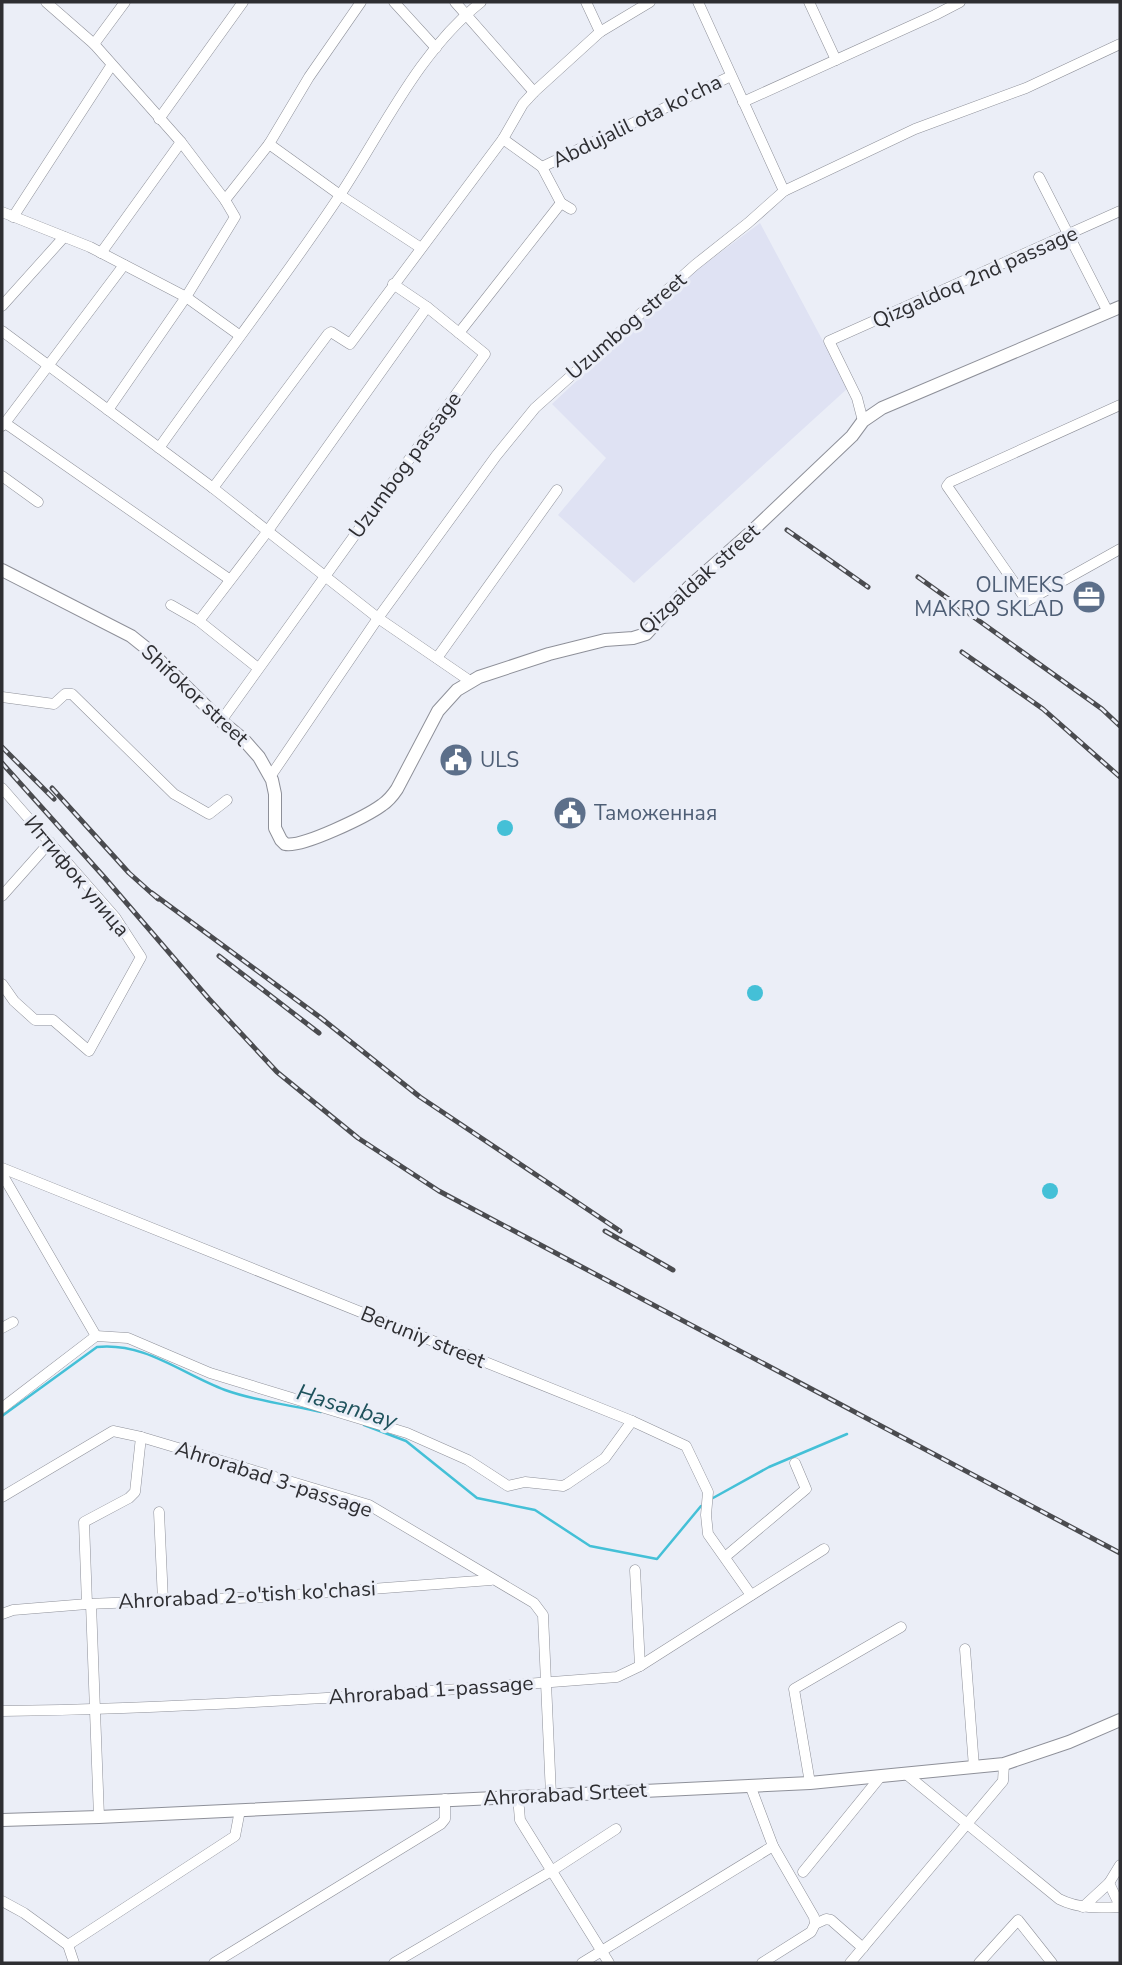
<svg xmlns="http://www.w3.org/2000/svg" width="1122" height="1965" font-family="'Nunito Sans',sans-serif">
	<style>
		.built { fill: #dfe2f3 }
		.water { fill: #44c0d7 }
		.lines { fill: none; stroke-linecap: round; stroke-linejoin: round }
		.stream { stroke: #44c0d7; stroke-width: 2.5 }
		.minor-casing { stroke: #8e9099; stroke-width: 11 }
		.tertiary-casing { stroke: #8e9099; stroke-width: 14 }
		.minor { stroke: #fff; stroke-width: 10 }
		.tertiary { stroke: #fff; stroke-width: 12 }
		.rail-casing { stroke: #4a4b4f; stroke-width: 5 }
		.rail { stroke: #ebeef7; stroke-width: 2.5; stroke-dasharray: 8; stroke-linecap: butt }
		.labels { text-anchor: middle; stroke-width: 6; stroke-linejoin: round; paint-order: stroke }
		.street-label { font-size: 21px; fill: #2e2e32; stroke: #ebeef7 }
		.service-label { font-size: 21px; fill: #4e5e75; stroke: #ebeef7; text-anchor: start }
		.water-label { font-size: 23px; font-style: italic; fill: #1e525c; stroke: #ebeef7 }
	</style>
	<rect width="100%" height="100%" fill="#ebeef7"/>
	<!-- built -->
	<polygon class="built" points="760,223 848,388 634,583 558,515 606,458 552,404 685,279"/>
	<!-- water -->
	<g class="water">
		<circle cx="505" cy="828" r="8"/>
		<circle cx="755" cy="993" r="8"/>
		<circle cx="1050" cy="1191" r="8"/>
	</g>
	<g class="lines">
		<!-- stream -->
		<g class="stream">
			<path d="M2 1416 97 1347C145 1342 182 1374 225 1390 255 1401 290 1405 321 1412"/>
			<polyline points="364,1425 406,1441 477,1498 535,1510 590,1546 657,1559 701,1506"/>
			<polyline points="713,1498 769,1467 847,1434"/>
		</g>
		<defs>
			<g id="minor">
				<polyline points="46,2 94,44 181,142 225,200 235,217 186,297 108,410"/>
				<polyline points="394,2 436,48"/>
				<polyline points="455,2 534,92"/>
				<polyline points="586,2 600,32"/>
				<polyline points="698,2 784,191"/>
				<polyline points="809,2 836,60"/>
				<polyline points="94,44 125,2"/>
				<polyline points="743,102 935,15 960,2"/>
				<polyline points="159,119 243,2"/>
				<polyline points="503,139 542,167 561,203 571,209"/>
				<polyline points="269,144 340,195 421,248"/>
				<polyline points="542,167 731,76"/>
				<polyline points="1039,177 1108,312"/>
				<polyline points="225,200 269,144 309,77 361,2"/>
				<polyline points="2,212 90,247 186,297 239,335"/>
				<polyline points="13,217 111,66"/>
				<polyline points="101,253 181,142"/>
				<polyline points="2,306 64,237"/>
				<polyline points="2,331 213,488 378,618 470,681"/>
				<polyline points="459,333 561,203"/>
				<polyline points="1120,405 950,482 947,486 1027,601 1120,549"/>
				<polyline points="863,421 857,398 829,341 1120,211"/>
				<polyline points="5,423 124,265"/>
				<polyline points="2,426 5,423 229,579"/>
				<path d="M159 448C219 363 283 281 340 195 383 130 418 52 481 2"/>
				<polyline points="2,476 38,502"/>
				<polyline points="213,488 328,334 331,332 350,344 503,139 523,104 534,92 600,32 650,2"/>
				<polyline points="171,605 199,621 258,668"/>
				<polyline points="199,621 267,532 427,307"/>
				<polyline points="437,658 557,490"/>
				<polyline points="2,697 54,704 65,694 72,694 174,794 209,814 227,800"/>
				<polyline points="221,721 485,354 427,307 393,284"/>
				<polyline points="270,777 378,618 496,456 535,408 695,265 748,223 784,191 915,129 1026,88 1120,44"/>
				<polyline points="2,788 115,917 141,957 89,1051 53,1020 35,1020 14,1001 2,984"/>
				<polyline points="2,896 50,842"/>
				<polyline points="2,1168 632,1421 686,1446 708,1492 706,1515 708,1534 751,1595"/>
				<polyline points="2,1174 96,1336"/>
				<polyline points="2,1328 13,1322"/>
				<polyline points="96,1336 128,1338 210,1373 407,1433 468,1460 508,1486 525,1482 563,1486 567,1484 605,1458 632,1421"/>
				<polyline points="2,1408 96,1336"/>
				<polyline points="2,1497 113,1431 141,1437 369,1505 534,1603 543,1615 551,1795"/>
				<polyline points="159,1512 163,1601"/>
				<polyline points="725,1557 806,1489 795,1463"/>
				<polyline points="635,1570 640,1666"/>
				<polyline points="87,1604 84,1522 129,1498 135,1492 141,1437"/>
				<polyline points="91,1604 99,1817"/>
				<polyline points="2,1614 13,1610 87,1604 265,1597 491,1580"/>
				<polyline points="965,1649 974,1767"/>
				<path d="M2 1711C207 1708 412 1693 617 1677L640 1666 824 1549"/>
				<path d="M906 1774 1059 1899C1079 1909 1099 1908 1120 1907"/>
				<polyline points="810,1783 794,1689 901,1627"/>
				<polyline points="750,1785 773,1846 814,1917 815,1924 811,1932 762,1963"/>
				<polyline points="518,1797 520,1820 609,1963"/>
				<polyline points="803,1872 881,1776"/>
				<polyline points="1109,1883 1120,1906"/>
				<polyline points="2,1901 24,1913 68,1945 74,1963"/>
				<polyline points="1083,1907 1109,1883 1120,1865"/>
				<polyline points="815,1924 826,1919 831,1920 863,1948"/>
				<polyline points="68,1945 235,1836 240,1810"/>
				<polyline points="214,1963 441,1824 445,1819 445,1799"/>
				<polyline points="394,1963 553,1870 616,1829"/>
				<polyline points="582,1963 773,1846"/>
				<polyline points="850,1963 1003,1781 1004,1764"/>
				<polyline points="979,1963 1018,1920 1052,1963"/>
			</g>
			<g id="tertiary">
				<path d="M2 570 131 636 151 652 221 721 244 740 259 757 272 780 275 794V828L281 840 285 844C302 848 367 816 382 805 388 801 393 795 397 789L438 711 457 690 479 677 549 654 605 640 633 638 646 634 689 587 750 533 852 436 863 421 882 408 1120 307"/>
				<polyline points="2,1820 99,1817 810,1783 1004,1764 1069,1742 1120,1720"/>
			</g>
		</defs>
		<!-- minor casing -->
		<use href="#minor" class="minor-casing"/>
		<!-- tertiary casing -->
		<use href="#tertiary" class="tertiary-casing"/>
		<!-- minor -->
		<use href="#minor" class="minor"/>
		<!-- tertiary -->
		<use href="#tertiary" class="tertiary"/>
		<defs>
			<g id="rail">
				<polyline points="787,530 868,587"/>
				<polyline points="918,577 1102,709 1120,726"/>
				<polyline points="962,652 1043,709 1120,777"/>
				<polyline points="2,747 54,799"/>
				<polyline points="2,763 105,878 209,999 277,1072 358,1138 439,1191 1120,1553"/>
				<polyline points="52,788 129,873 158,899"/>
				<polyline points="152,893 321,1018 420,1097 620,1231"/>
				<polyline points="219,956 319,1033"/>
				<polyline points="605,1231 673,1270"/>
			</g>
		</defs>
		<!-- rail casing -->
		<use href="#rail" class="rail-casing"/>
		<!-- rail -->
		<use href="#rail" class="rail"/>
	</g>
	<!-- icons -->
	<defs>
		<symbol id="office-disc" viewBox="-11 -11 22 22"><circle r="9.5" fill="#5c6f8a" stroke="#ebeef7"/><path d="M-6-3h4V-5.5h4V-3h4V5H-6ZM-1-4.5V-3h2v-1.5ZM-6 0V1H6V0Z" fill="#fff"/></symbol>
		<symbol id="civic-disc" viewBox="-11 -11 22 22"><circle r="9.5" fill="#5c6f8a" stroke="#ebeef7"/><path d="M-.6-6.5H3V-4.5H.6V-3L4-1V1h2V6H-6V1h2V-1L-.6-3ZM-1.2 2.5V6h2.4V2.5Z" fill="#fff"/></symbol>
	</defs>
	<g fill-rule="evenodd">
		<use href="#office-disc" x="1070" y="578" width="38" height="38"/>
		<use href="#civic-disc" x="437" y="741" width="38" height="38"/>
		<use href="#civic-disc" x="551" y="794" width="38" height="38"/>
	</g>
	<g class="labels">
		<!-- street labels -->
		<g class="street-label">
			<text transform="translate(637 121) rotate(-26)" y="7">Abdujalil ota ko'cha</text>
			<text transform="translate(975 277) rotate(-24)" y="7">Qizgaldoq 2nd passage</text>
			<text transform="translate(626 326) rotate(-41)" y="7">Uzumbog street</text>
			<text transform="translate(405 465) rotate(-54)" y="7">Uzumbog passage</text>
			<text transform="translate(699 579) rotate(-42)" y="7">Qizgaldak street</text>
			<text transform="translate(195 695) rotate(43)" y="7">Shifokor street</text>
			<text transform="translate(77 876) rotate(50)" y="7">Иттифок улица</text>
			<text transform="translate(423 1337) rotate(22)" y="7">Beruniy street</text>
			<text transform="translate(274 1479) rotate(18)" y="7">Ahrorabad 3-passage</text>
			<text transform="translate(247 1595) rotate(-3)" y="7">Ahrorabad 2-o'tish ko'chasi</text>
			<text transform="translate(431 1690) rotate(-4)" y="7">Ahrorabad 1-passage</text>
			<text transform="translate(565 1794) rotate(-3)" y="7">Ahrorabad Srteet</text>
		</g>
		<!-- service labels -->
		<g class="service-label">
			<text x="1064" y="592" text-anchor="end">OLIMEKS<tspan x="1064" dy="24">MAKRO SKLAD</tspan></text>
			<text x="480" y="767">ULS</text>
			<text x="594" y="820">Таможенная</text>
		</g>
		<!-- water labels -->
		<g class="water-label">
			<text transform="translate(347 1406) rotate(17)" y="8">Hasanbay</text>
		</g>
	</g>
	<!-- border -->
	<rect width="1122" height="1965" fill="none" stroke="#2e2e32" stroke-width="7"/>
</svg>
